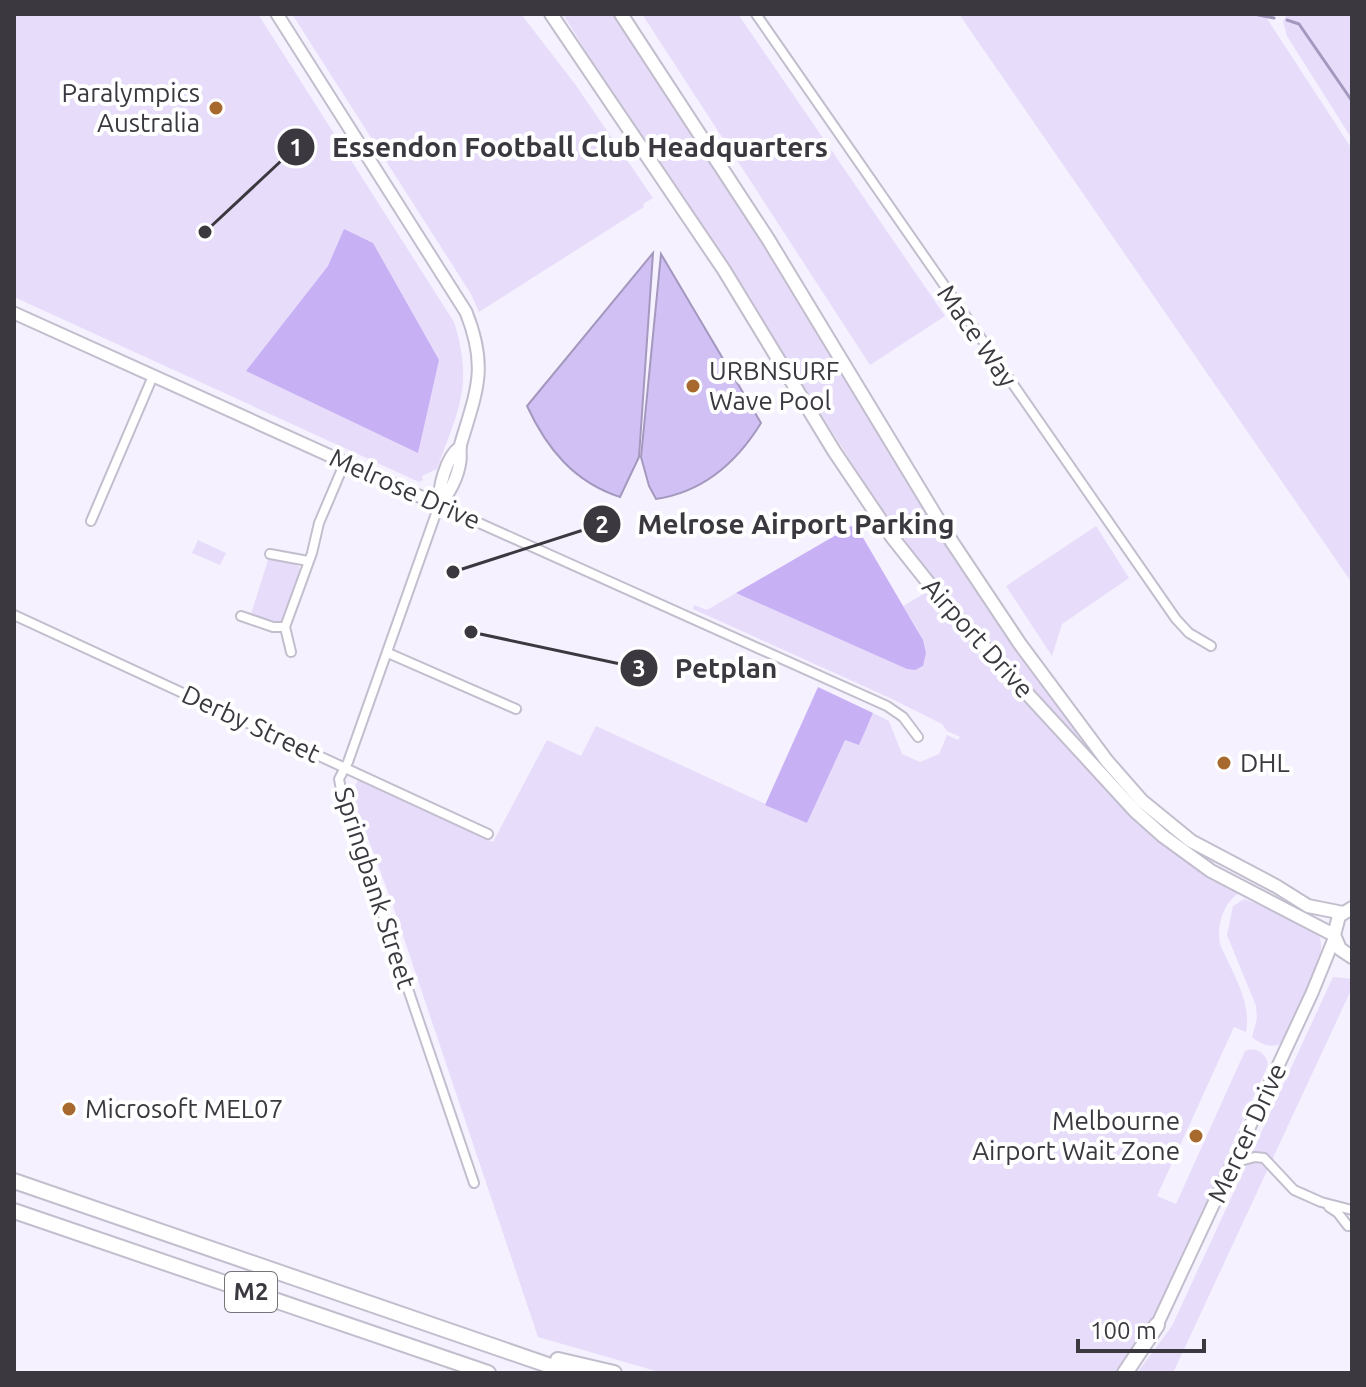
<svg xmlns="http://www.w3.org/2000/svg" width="1366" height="1387" font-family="Ubuntu,sans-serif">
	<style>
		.green { fill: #e7ddfb }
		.forest { fill: #c8b0f5 }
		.water { fill: #d1c0f4; stroke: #a498be; stroke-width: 2 }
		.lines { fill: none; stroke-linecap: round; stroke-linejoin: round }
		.stream { stroke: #a498be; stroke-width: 3 }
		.street-casing { stroke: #c3becd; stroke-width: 12 }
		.secondary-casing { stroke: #c3becd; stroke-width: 15 }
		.primary-casing { stroke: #c3becd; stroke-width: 16 }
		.highway-casing { stroke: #c3becd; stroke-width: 18 }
		.street { stroke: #fff; stroke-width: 8 }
		.secondary { stroke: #fff; stroke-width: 11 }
		.primary { stroke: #fff; stroke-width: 12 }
		.highway { stroke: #fff; stroke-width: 14 }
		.poi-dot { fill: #a7692e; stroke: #fff; stroke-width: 3 }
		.labels { text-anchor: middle; stroke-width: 8; stroke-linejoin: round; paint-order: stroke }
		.shield { fill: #fff; stroke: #767479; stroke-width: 2 }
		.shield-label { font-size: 24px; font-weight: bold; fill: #3b393f }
		.poi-label { font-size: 26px; fill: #3b393f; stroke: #fff; text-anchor: start }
		.street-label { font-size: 26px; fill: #3b393f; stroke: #fff }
		.leader { fill: none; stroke: #3b393f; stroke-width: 3 }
		.callout-dot { fill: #3b393f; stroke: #fff; stroke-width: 3 }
		.mark-label { font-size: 24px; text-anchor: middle; font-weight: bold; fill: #fff }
		.callout-label { font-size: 28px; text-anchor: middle; font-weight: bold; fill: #3b393f; stroke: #fff; stroke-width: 8; stroke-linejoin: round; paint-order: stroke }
	</style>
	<rect width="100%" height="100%" fill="#f5f1fe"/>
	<!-- green -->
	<g class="green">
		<path d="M14 14H258L454 322C474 386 458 410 437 469L422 476 423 480 419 482 14 297Z"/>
		<polygon points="292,14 521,14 575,84 653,198 643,204 644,207 479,312 471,294"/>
		<polygon points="563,14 613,14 722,176 925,513 984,602 1098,759 1094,763 935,581 878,505 729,266 631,125"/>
		<polygon points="642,14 738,14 945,316 870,365"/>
		<polygon points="959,14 1270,14 1266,17 1352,149 1352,583"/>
		<polygon points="1287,14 1352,14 1352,139 1287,36 1283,22"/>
		<polygon points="1096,526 1129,578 1062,624 1052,656 1006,586"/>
		<polygon points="198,540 226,553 220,565 192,553"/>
		<polygon points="269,557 292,561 299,567 300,572 283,620 276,624 251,614"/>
		<path d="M927 592 962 633 1147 830 1192 865 1240 892C1224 902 1216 925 1220 944 1232 972 1252 1002 1246 1032L1234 1027 1157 1196 1176 1204 1245 1051C1256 1046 1267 1054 1268 1065L1233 1142 1224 1171 1213 1189 1215 1191 1153 1321 1116 1373H663L538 1337 390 897 351 794 358 780 493 842 547 740 581 756 596 726 807 823 845 739 859 744 873 713 889 721 902 754 920 762 939 754 947 735 958 740 960 737 947 731 942 724 890 698 693 609 694 605 707 610 736 593 907 668 922 667C930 643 915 626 903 606Z"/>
		<path d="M1244 899C1262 906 1305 921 1317 933 1334 952 1293 1022 1283 1042 1273 1050 1260 1044 1252 1037L1257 1018 1256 1006 1227 935 1233 906Z"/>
		<polygon points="1333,977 1352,979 1352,988 1173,1373 1137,1373 1172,1326"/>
	</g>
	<!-- forest -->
	<g class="forest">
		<polygon points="344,229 373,243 439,360 418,453 246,371 328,266"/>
		<polygon points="855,524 923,640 926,653 923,666 915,670 907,669 736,593"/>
		<polygon points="818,687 873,713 859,745 845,740 807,823 765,805"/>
	</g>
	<!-- water -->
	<g class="water">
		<path d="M653 253 639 457 620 497C574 482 547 449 527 406Z"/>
		<path d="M661 254 761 423C737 462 703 492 656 499L649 486 641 457Z"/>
	</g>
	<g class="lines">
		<!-- stream -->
		<g class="stream">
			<polyline points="1254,14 1274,18"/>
			<polyline points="1287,20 1299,24 1352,101"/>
		</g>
		<defs>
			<g id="street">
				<polyline points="756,14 1176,619 1189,633 1211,646"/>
				<polyline points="91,521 153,376"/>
				<polyline points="270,554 308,561"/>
				<polyline points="14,615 488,834"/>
				<polyline points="241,616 273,627 285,627"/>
				<polyline points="291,652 285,627 312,553 319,523 345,462"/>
				<polyline points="388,653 516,709"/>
				<polyline points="1233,1163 1255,1157 1264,1158 1294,1190 1321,1202 1352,1210"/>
				<polyline points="474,1183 342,795 339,779 348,762 439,505 887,706 903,717 918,737"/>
				<polyline points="1329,1207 1338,1213 1348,1226"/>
			</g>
			<g id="secondary">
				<path d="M277 14 466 312C488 367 477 390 461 443 459 449 461 455 460 461 458 477 449 494 439 505"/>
				<polyline points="14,313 439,505"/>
				<path d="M439 505C439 488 445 458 460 447"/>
				<polyline points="1157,1325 1312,993 1334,939"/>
			</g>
			<g id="primary">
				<polyline points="551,14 724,270 834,451 892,537 946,605 1135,811 1163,836 1211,871 1334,935"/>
				<polyline points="621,14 768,239 948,536 1020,644 1107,761 1142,801 1191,841 1276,886 1308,906 1343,913"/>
				<polyline points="1352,908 1339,916 1334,935 1340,949 1352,957"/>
			</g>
			<g id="highway">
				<polyline points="14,1181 571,1373"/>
				<polyline points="14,1211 488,1373"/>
				<polyline points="558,1360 614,1373"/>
				<polyline points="1125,1373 1157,1325"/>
			</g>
		</defs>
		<!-- street casing -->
		<use href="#street" class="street-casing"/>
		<!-- secondary casing -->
		<use href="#secondary" class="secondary-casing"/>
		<!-- primary casing -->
		<use href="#primary" class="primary-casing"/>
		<!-- highway casing -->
		<use href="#highway" class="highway-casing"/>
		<!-- street -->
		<use href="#street" class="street"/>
		<!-- secondary -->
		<use href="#secondary" class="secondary"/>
		<!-- primary -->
		<use href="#primary" class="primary"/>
		<!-- highway -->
		<use href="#highway" class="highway"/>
	</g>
	<!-- markers -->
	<g class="poi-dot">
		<circle cx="216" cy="108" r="8"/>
		<circle cx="693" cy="386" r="8"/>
		<circle cx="1224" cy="763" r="8"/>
		<circle cx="69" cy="1109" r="8"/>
		<circle cx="1196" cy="1136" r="8"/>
	</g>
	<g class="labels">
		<!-- shield labels -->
		<rect class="shield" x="225" y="1272" width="52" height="40" rx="6"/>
		<g class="shield-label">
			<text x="251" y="1300">M2</text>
		</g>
		<!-- poi labels -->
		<g class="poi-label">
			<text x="200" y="102" text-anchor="end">Paralympics<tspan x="200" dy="30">Australia</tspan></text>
			<text x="709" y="380">URBNSURF<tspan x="709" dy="30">Wave Pool</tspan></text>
			<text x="1240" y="772">DHL</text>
			<text x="85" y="1118">Microsoft MEL07</text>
			<text x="1180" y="1130" text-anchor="end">Melbourne<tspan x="1180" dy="30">Airport Wait Zone</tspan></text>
		</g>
		<!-- street labels -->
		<g class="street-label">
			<text transform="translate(977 336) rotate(55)" y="9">Mace Way</text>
			<text transform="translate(405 489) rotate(24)" y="9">Melrose Drive</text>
			<text transform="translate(978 638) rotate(48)" y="9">Airport Drive</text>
			<text transform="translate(251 724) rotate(25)" y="9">Derby Street</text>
			<text transform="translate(375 888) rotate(72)" y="9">Springbank Street</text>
			<text transform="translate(1247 1133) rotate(-65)" y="9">Mercer Drive</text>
		</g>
	</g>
	<!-- callouts -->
	<path class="leader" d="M205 232L296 147M453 572L602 524M471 632L639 668"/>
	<g class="callout-dot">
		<circle cx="205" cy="232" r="8"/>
		<circle cx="453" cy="572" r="8"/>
		<circle cx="471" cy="632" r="8"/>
		<circle cx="296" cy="147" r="20"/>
		<circle cx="602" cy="524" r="20"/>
		<circle cx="639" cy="668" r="20"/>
	</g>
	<g class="mark-label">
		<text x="296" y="156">1</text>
		<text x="602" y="533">2</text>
		<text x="639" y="677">3</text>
	</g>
	<g class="callout-label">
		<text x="580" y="157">Essendon Football Club Headquarters</text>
		<text x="796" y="534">Melrose Airport Parking</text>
		<text x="726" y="678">Petplan</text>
	</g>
	<!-- border -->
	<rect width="1366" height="1387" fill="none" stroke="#3b393f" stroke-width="32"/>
	<!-- scale -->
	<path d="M1078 1339v12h126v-12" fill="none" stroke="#3b393f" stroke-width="4"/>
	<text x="1090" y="1339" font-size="24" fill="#3b393f" stroke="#ffffff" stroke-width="6" paint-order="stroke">100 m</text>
</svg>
